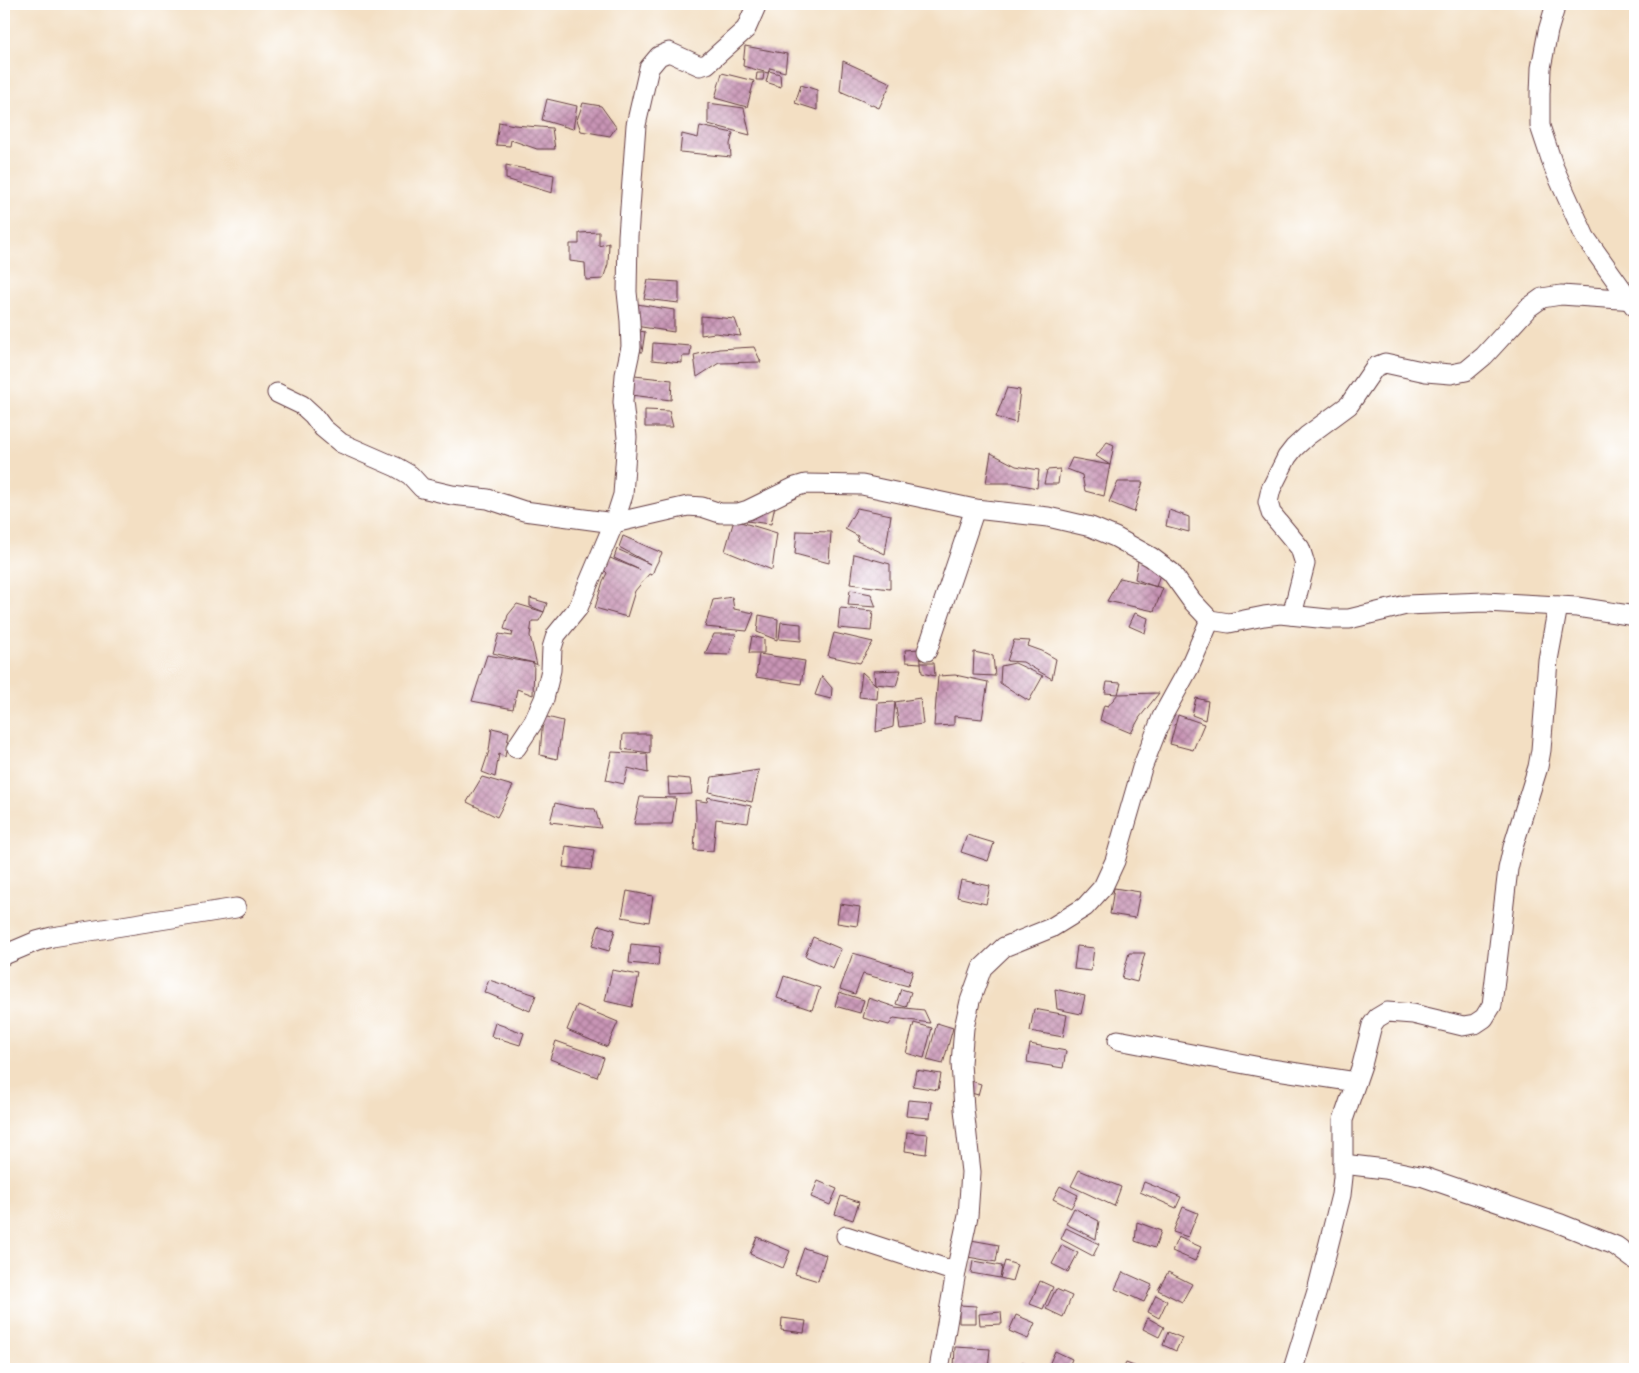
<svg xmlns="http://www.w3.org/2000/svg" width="1639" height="1373" font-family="Cardo,serif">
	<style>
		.building { fill: url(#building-cross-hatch) }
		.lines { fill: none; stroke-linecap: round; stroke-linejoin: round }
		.minor-casing { stroke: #633c42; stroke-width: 21 }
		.minor { stroke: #fff; stroke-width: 19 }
	</style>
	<defs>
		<pattern id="building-cross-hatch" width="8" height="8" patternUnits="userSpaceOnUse" patternTransform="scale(1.25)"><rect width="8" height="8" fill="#c894b5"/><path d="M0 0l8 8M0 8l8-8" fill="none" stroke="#a47893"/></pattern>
	</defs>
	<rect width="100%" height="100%" fill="#fff"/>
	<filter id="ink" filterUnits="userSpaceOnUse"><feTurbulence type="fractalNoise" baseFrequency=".02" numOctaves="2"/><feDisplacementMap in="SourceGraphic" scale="10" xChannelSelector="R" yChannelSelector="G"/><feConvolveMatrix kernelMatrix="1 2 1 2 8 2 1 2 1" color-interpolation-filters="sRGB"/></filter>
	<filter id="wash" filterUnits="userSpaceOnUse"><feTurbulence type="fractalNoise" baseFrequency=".0096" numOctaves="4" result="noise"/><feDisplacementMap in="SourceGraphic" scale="20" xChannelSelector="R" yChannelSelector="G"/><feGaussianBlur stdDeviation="1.12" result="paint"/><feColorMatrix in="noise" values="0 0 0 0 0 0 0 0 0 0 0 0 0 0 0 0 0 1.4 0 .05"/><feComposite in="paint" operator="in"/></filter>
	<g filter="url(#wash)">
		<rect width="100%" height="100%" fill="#f3dfc3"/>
		<g id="blocks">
			<!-- building -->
			<g class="building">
				<polygon points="745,46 787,54 785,72 770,68 768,73 743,66"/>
				<polygon points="843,61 891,83 879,108 840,91"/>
				<polygon points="769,71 780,74 781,87 766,82"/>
				<polygon points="722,73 754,81 747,107 715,98"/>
				<polygon points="757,73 764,73 763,80 756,80"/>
				<polygon points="801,85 817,90 817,110 795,103"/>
				<polygon points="547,99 577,106 573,129 542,120"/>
				<polygon points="583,103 601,106 616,127 610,136 581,131 577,120"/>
				<polygon points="708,103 744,108 750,135 708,124"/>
				<polygon points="499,122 514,125 552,128 555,149 537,149 511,140 510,146 496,145"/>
				<polygon points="700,126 733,133 730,144 731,157 680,152 682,134 698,138"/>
				<polygon points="506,165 554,175 552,193 506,179"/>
				<polygon points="599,232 599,246 609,243 608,264 603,279 586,280 585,263 570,261 570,244 579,244 579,233"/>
				<polygon points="648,280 679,282 679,303 644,299"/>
				<polygon points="637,304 674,310 674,332 635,326"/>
				<polygon points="701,316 735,319 741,336 715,333 701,335"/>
				<polygon points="630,329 645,332 642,352 630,351"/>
				<polygon points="653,343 691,346 690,356 682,356 682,363 652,360"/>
				<polygon points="754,347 761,362 719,363 697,377 694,355 719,349"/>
				<polygon points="625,375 672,380 671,400 631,395"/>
				<polygon points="1007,388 1020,390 1016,423 996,417"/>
				<polygon points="645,410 669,411 673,427 645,427"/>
				<polygon points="1107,442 1114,445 1110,465 1096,456"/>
				<polygon points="991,453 1016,466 1039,470 1037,488 1013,483 986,483"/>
				<polygon points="1072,458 1110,465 1104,496 1085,491 1082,475 1067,469"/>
				<polygon points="1060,469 1058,484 1044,484 1047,470"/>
				<polygon points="1118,482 1143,482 1134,512 1109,502"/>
				<polygon points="775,506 771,524 746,521 748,510"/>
				<polygon points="857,508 891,515 885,554 857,541 858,536 845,529"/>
				<polygon points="1169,510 1189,517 1189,532 1166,526"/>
				<polygon points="734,520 777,533 772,570 725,551"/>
				<polygon points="797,531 831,532 829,563 795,554"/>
				<polygon points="623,536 662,553 655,567 652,575 649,574 635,591 627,617 595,608 603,581 607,573 602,568 610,558 640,570 614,558 617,549 650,564 619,547"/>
				<polygon points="854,554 890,564 890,589 850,584"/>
				<polygon points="1138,561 1162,567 1156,587 1135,579"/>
				<polygon points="1120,578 1163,588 1154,611 1107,601"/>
				<polygon points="850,590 871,594 876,607 848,605"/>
				<polygon points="732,597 734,609 754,613 747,631 705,627 713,600"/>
				<polygon points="530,598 547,603 544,612 530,606"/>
				<polygon points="517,604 544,612 539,621 532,621 530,636 537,665 534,663 533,695 517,689 513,709 472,701 487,655 534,663 493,653 499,634 512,636 513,632 504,629 508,615"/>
				<polygon points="840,608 873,611 871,631 838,628"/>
				<polygon points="1135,613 1148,618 1145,633 1129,626"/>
				<polygon points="759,615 778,619 777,640 757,632"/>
				<polygon points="781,622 801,624 801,641 779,639"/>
				<polygon points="834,633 873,642 860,663 828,656"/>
				<polygon points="714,634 736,634 729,655 705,654"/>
				<polygon points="752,636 764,639 764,653 749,653"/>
				<polygon points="1014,640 1030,641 1028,646 1042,651 1056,659 1052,679 1023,662 1007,661"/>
				<polygon points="920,649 921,663 906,662 905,650"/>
				<polygon points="974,652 993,656 995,676 973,675"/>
				<polygon points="759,654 805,661 801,684 756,677"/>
				<polygon points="921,663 934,663 935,676 922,673"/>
				<polygon points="1015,663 1043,676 1029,701 1000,683 1001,666"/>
				<polygon points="901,670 896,686 875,684 878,686 877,699 859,697 862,672 875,684 874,671"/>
				<polygon points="955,675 988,682 982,719 954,716 954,725 934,726 938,676"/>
				<polygon points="822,676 832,688 831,699 815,695"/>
				<polygon points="1107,682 1121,683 1118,694 1159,693 1140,717 1131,733 1100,720 1104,705 1108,706 1118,694 1105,693"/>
				<polygon points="920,698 923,724 899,727 895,702"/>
				<polygon points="1196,698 1208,701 1205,720 1192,715"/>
				<polygon points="895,702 893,727 876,732 878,703"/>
				<polygon points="1178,715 1204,724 1193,750 1170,744"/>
				<polygon points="543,716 563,721 557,759 540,755"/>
				<polygon points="492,728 509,732 505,757 499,754 495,777 482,772 489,751"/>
				<polygon points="623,734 650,734 650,753 622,749"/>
				<polygon points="612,752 647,754 648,773 628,768 624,784 606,780"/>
				<polygon points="759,770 752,802 709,792 712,777"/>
				<polygon points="482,777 513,786 497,817 467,802"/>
				<polygon points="668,777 690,779 692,794 669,795"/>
				<polygon points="640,797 676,798 672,824 634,824"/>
				<polygon points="708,797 751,806 748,823 716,819 713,851 694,850 696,817 695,800 707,802"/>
				<polygon points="555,803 576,808 595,809 601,828 550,822"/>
				<polygon points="967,835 994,843 988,861 961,852"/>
				<polygon points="566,846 594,850 591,870 563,867"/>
				<polygon points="961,880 990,886 986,904 957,897"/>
				<polygon points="1114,888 1140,892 1135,918 1110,914"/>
				<polygon points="627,891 653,896 649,922 622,917"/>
				<polygon points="840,904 860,907 857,926 837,923"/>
				<polygon points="599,925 615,930 609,951 592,946"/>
				<polygon points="813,937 841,949 833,968 805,956"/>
				<polygon points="631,944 660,947 658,966 629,963"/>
				<polygon points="1077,946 1094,948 1091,971 1074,969"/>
				<polygon points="853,953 913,971 908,986 863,974 855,994 840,989"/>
				<polygon points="1129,953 1145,953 1137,982 1122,978"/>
				<polygon points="612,970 639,975 632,1007 605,1001"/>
				<polygon points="784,976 820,988 812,1010 777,998"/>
				<polygon points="489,980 536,995 530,1011 484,992"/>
				<polygon points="901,989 911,992 906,1007 896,1004"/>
				<polygon points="1055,989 1085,996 1081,1014 1057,1009"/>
				<polygon points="839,992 864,1000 860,1013 835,1006"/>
				<polygon points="868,998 895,1007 924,1010 930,1023 894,1018 889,1025 863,1018"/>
				<polygon points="577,1005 618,1022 607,1047 567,1030"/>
				<polygon points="1034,1009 1067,1015 1063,1037 1030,1031"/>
				<polygon points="495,1023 524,1033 520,1045 491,1036"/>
				<polygon points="914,1023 932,1028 924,1058 906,1053"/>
				<polygon points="937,1023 953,1028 943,1064 927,1060"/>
				<polygon points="556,1041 604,1058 597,1077 550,1059"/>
				<polygon points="1030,1044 1066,1051 1063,1068 1027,1062"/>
				<polygon points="916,1070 941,1074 938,1090 913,1086"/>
				<polygon points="968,1080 981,1084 978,1095 968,1092"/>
				<polygon points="908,1100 932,1102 930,1118 906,1116"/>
				<polygon points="907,1132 928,1134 926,1154 905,1151"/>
				<polygon points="1079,1170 1121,1187 1114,1206 1071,1186"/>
				<polygon points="818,1181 837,1189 830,1205 811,1197"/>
				<polygon points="1144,1182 1181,1197 1176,1208 1140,1192"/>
				<polygon points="1060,1186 1078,1195 1071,1208 1053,1199"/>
				<polygon points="841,1196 859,1202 853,1220 835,1214"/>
				<polygon points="1183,1207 1198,1213 1188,1237 1173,1232"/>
				<polygon points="1074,1208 1099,1221 1096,1239 1066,1224"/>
				<polygon points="1137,1222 1161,1231 1155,1248 1135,1241"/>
				<polygon points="1066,1228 1099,1244 1093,1256 1061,1239"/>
				<polygon points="757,1237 790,1251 783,1268 750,1254"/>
				<polygon points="1178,1237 1201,1247 1195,1261 1172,1251"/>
				<polygon points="971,1240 999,1245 996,1262 968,1257"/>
				<polygon points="1062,1245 1078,1253 1068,1272 1052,1264"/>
				<polygon points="804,1248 826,1255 818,1281 795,1274"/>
				<polygon points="973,1261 1002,1266 1000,1278 971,1273"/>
				<polygon points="1005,1261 1017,1265 1012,1281 1000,1278"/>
				<polygon points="1123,1272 1152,1285 1144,1302 1115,1289"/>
				<polygon points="1168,1272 1192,1284 1182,1302 1158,1290"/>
				<polygon points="1040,1281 1053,1287 1043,1309 1030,1304"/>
				<polygon points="1056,1289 1072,1296 1063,1317 1046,1309"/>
				<polygon points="1156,1295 1167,1301 1159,1318 1148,1312"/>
				<polygon points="959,1305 976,1306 976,1323 959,1323"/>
				<polygon points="1001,1312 1002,1324 980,1325 979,1314"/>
				<polygon points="1016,1315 1035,1323 1028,1339 1009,1331"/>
				<polygon points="782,1318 806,1321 804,1333 781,1330"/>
				<polygon points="1148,1318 1164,1327 1159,1337 1143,1329"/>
				<polygon points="1168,1332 1182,1338 1176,1351 1163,1345"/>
				<polygon points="955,1347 990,1349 988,1369 954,1367"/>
				<polygon points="1055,1351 1072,1359 1068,1369 1055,1369 1048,1367"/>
				<polygon points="1022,1362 1043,1369 1019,1369"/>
				<polygon points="1126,1363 1142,1369 1123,1369"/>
			</g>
		</g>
	</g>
	<g filter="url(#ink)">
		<use href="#blocks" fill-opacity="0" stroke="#633c42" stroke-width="1"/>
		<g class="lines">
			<defs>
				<g id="minor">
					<polyline points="1556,4 1548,31 1541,68 1540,94 1540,126 1554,168 1585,237 1634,306"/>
					<polyline points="277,393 302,405 313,415 323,428 341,443 396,467 410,475 422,488 452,495 488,499 524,511 614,523 688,506 702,507 720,513 738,513 748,510 795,487 805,484 862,485 975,509 1048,517 1091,527 1115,537 1151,557 1171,572 1192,601 1210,620 1229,623 1264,616 1280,614 1328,619 1349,619 1406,605 1485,602 1577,607 1635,616"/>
					<polyline points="1292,615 1305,564 1300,548 1271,513 1268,502 1271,489 1287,457 1294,448 1307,436 1349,405 1375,367 1385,363 1426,372 1451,374 1466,371 1484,356 1528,308 1542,298 1561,295 1635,300"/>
					<polyline points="927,651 975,509"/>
					<polyline points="516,748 534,721 544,699 551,670 552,648 556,635 578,608 614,523 623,495 627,437 623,402 625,375 631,347 630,321 627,292 628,236 636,125 649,68 659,56 669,52 700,66 707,64 746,29 757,4"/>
					<polyline points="4,955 37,941 52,937 236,908"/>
					<polyline points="1118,1040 1271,1069 1356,1082"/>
					<polyline points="1343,1164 1385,1169 1424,1177 1561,1224 1616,1246 1635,1260"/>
					<polyline points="846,1236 956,1272"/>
					<polyline points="939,1369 956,1272 968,1216 971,1172 964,1109 961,1063 964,1028 970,1001 982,968 1004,947 1051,928 1085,907 1103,887 1115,861 1142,768 1162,717 1189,668 1210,620"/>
					<polyline points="1293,1369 1317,1291 1341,1195 1343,1177 1343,1120 1362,1065 1372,1025 1377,1018 1387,1012 1413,1014 1463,1026 1475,1024 1484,1018 1492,1005 1508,869 1513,847 1538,767 1541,750 1548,660 1558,606"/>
				</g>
			</defs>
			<!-- minor casing -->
			<use href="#minor" class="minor-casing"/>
			<!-- minor -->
			<use href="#minor" class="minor"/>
		</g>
	</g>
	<!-- margin -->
	<rect width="1639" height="1373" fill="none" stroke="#fff" stroke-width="20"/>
</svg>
